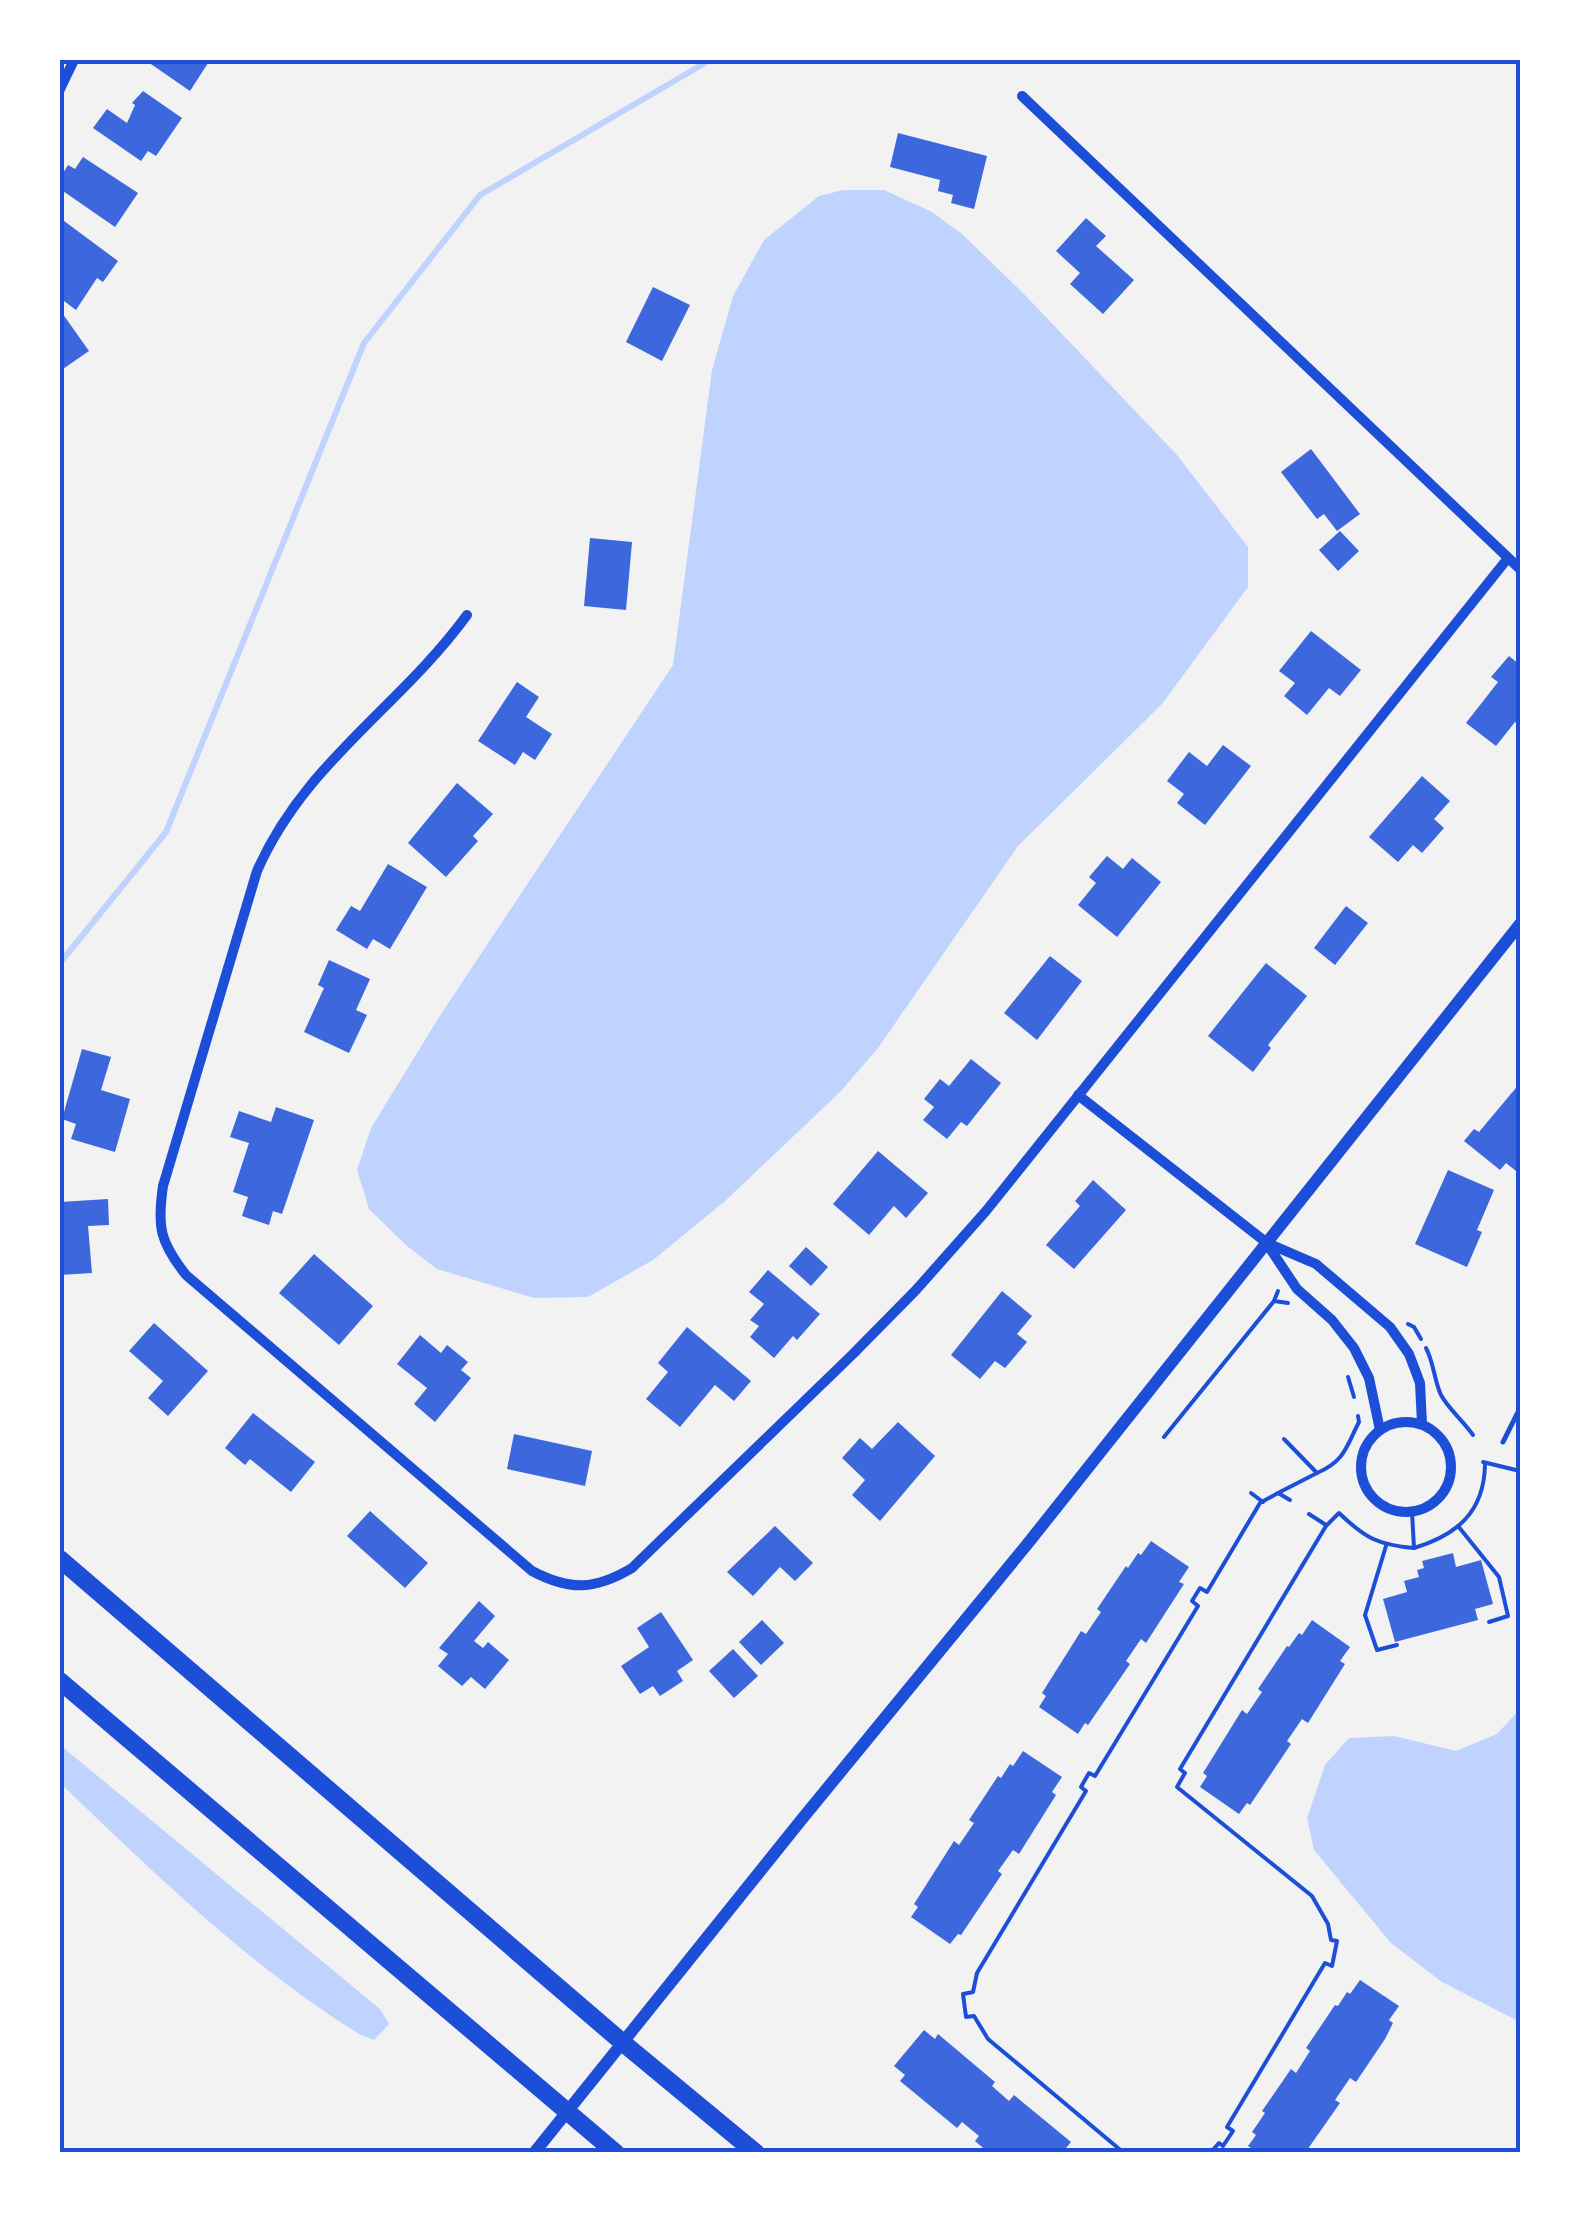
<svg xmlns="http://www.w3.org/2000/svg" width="1580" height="2213" font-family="Ubuntu,sans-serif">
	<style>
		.water { fill: #bfd3fe }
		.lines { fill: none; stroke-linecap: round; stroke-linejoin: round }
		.stream { stroke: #bfd3fe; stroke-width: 6 }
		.building { fill: #3d67dc }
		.path { stroke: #1d4ed8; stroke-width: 4 }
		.service { stroke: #1d4ed8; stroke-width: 5 }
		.minor { stroke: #1d4ed8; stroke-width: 10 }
		.tertiary { stroke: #1d4ed8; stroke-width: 12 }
		.motorway { stroke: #1d4ed8; stroke-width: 18 }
		.neatline { fill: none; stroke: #1d4ed8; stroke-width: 4 }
	</style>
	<rect width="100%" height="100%" fill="#f2f2f2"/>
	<!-- water -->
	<g class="water">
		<polygon points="843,190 884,190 932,212 962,234 1023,293 1177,455 1248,547 1248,587 1162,704 1018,846 878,1048 841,1091 724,1202 653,1260 588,1297 534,1298 437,1269 407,1246 369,1209 357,1170 371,1128 441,1014 673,665 712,370 733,296 764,240 819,196"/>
		<polygon points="1520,1709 1520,2022 1442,1982 1391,1943 1314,1850 1307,1818 1325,1765 1349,1738 1394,1736 1456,1751 1497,1734"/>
		<path d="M60 1745 380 2009 389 2024 374 2040 359 2034C248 1965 154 1873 60 1783Z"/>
	</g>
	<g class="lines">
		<!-- stream -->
		<polyline class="stream" points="60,963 166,832 364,343 480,195 710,60"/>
	</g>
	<!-- building -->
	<g class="building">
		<polygon points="145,60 210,60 190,91"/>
		<polygon points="143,91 182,118 156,156 148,151 141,161 93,128 107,109 127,123 135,105 132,103"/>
		<polygon points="898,133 987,156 974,209 951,203 953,195 938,191 940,180 890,167"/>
		<polygon points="83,157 138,193 115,227 60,189 60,178 68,165 75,169"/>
		<polygon points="60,218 118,261 103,282 97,278 76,310 60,298"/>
		<polygon points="1086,218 1106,236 1096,246 1134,280 1103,314 1070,284 1080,273 1056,251"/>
		<polygon points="653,287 690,305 662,361 626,342"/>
		<polygon points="60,310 89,351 60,371"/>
		<polygon points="1311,449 1360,514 1337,531 1324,514 1317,519 1281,472"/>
		<polygon points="1340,531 1359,551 1338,571 1319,550"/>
		<polygon points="590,538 632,542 626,610 584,606"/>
		<polygon points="1311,631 1361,670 1340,696 1329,688 1307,715 1284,696 1295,683 1279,671"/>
		<polygon points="1509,656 1520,665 1520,725 1515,722 1496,746 1466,723 1498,682 1491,677"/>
		<polygon points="517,682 539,697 526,717 552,734 535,760 523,752 515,765 478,741"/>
		<polygon points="1223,745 1251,766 1205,825 1177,803 1184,794 1167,781 1189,752 1207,766"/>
		<polygon points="1422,776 1450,801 1434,819 1444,828 1422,853 1413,845 1398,862 1369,837"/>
		<polygon points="457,783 493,814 473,836 478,841 446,877 408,843"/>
		<polygon points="1107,856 1123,869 1132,858 1161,882 1117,937 1078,905 1096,883 1089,877"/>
		<polygon points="388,864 427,887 390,949 373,939 367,949 336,930 351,906 360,911"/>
		<polygon points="1346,906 1368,923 1335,965 1314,948"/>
		<polygon points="1050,956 1082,981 1037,1040 1004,1013"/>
		<polygon points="329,960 370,979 356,1010 367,1015 349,1053 304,1032 324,988 318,985"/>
		<polygon points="1266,963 1307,996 1268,1045 1271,1048 1253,1072 1208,1036"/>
		<polygon points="82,1049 111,1057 101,1090 130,1099 115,1152 71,1139 76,1124 62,1119"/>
		<polygon points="971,1059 1001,1083 967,1126 961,1122 947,1139 923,1120 934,1107 924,1099 940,1079 949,1086"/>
		<polygon points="1520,1083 1520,1167 1516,1171 1506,1163 1500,1170 1464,1141 1474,1129 1479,1132"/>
		<polygon points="276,1107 314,1120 282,1214 273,1211 269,1225 242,1216 248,1197 233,1192 249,1143 230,1137 239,1111 271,1122"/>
		<polygon points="878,1151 928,1193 906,1218 894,1206 869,1235 833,1204"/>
		<polygon points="1448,1170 1494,1190 1477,1230 1482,1232 1467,1267 1415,1244"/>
		<polygon points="1093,1180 1126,1210 1074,1269 1046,1245 1080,1206 1075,1201"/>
		<polygon points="108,1199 109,1225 88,1226 92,1273 60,1275 60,1202"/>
		<polygon points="806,1247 828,1267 811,1286 789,1266"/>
		<polygon points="314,1254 373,1306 339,1345 279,1293"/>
		<polygon points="768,1270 820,1314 797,1340 793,1336 774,1358 750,1337 759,1326 750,1320 764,1304 749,1292"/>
		<polygon points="1002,1291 1032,1316 1017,1334 1027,1342 1005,1368 995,1361 980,1379 951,1355"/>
		<polygon points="154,1323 208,1371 168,1416 148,1398 163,1381 129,1351"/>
		<polygon points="687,1327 751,1381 734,1401 715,1385 680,1427 646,1399 668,1372 658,1363"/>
		<polygon points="420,1335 441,1353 447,1345 468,1362 461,1370 471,1378 435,1422 414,1404 427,1388 397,1364"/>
		<polygon points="253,1413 315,1462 291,1492 250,1459 245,1465 225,1448"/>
		<polygon points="898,1422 935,1456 880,1521 852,1495 865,1480 842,1458 860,1438 872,1449"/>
		<polygon points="514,1434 592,1451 585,1486 507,1469"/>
		<polygon points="370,1511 428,1563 405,1588 347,1536"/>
		<polygon points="775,1526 813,1563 795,1581 780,1567 753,1596 727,1572"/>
		<polygon points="1151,1541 1189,1567 1179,1582 1184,1584 1146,1643 1141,1639 1126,1661 1130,1664 1088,1725 1085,1723 1078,1734 1039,1707 1046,1696 1042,1693 1081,1631 1086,1634 1101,1612 1097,1609 1126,1566 1128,1568 1138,1553 1141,1555"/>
		<polygon points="1453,1553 1456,1567 1481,1560 1493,1604 1475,1609 1478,1620 1395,1642 1383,1599 1407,1592 1404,1581 1419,1577 1417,1570 1424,1568 1422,1561"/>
		<polygon points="479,1601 495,1616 474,1641 483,1648 488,1642 509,1660 485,1689 471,1677 462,1686 438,1666 448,1654 439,1648"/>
		<polygon points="661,1612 693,1660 677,1671 683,1681 660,1696 653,1686 640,1694 621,1666 649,1647 637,1628"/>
		<polygon points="762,1620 784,1643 761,1665 739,1642"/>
		<polygon points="1312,1620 1350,1647 1340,1661 1345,1664 1308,1723 1302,1719 1287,1741 1291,1744 1250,1805 1247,1803 1239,1814 1200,1787 1207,1776 1203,1773 1242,1710 1247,1714 1262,1692 1258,1689 1287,1646 1289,1647 1299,1633 1302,1635"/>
		<polygon points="733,1649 758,1676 734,1698 709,1671"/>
		<polygon points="1023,1751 1062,1777 1052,1792 1056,1795 1019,1854 1013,1850 998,1871 1002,1874 961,1935 958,1934 950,1944 911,1917 918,1907 914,1904 954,1841 959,1845 974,1823 969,1820 998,1776 1001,1778 1010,1764 1013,1766"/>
		<polygon points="1360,1980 1399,2006 1389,2020 1393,2023 1385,2039 1356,2082 1350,2078 1335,2100 1340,2103 1305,2153 1259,2153 1248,2146 1256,2135 1252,2132 1265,2113 1262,2111 1291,2069 1296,2073 1310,2051 1306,2048 1335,2005 1338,2006 1347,1992 1350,1994"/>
		<polygon points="924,2030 935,2039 938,2034 995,2082 992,2086 1009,2101 1014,2095 1071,2142 1066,2148 1072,2153 989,2153 975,2141 979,2136 962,2122 957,2128 900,2081 905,2075 894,2066"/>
	</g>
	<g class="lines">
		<!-- path -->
		<g class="path">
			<polyline points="1278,1291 1274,1301 1288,1303"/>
			<polyline points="1408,1324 1414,1327 1421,1339"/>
			<path d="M1426 1348C1434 1363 1434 1380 1441 1395 1447 1407 1464 1422 1473 1435"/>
			<polyline points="1348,1377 1354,1397"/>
			<polyline points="1164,1437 1274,1301"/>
			<polyline points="1284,1439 1317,1473 1278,1493 1290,1500"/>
			<polyline points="1483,1462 1520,1471"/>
			<path d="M1317 1473C1345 1461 1346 1447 1359 1422L1358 1416"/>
			<polyline points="1251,1493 1263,1502"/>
			<polyline points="1309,1514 1326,1525"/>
			<polyline points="1458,1526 1499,1577 1508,1616 1489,1622"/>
			<polyline points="1386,1546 1365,1615 1377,1650 1397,1645"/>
			<path d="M1414 1548C1457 1535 1484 1512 1485 1465"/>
			<polyline points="1124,2153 988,2039 974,2016 966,2017 963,1994 973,1992 977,1973 1086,1791 1081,1787 1089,1773 1095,1776 1198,1606 1192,1601 1200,1588 1207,1592 1260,1503 1278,1493"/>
			<path d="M1210 2153 1219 2143 1223 2146 1233 2131 1227 2127 1325 1963 1332 1966 1337 1941 1331 1940 1328 1924 1312 1896 1177 1787 1185 1773 1180 1769 1326 1526 1339 1513C1365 1538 1378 1545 1414 1548L1412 1512"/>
		</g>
		<!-- service -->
		<polyline class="service" points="1503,1442 1520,1408"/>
		<!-- minor -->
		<g class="minor">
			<polyline points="60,89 74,60"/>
			<polyline points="1022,96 1520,569"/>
			<path d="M467 615C399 708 305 762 257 871L163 1186C157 1227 160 1242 186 1275L532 1571C570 1591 595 1590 632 1568L853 1354 916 1290 986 1211 1508 558"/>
			<polyline points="1078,1095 1267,1243 1316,1264 1390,1327 1409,1354 1420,1383 1422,1424"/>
			<polyline points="1267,1244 1297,1289 1332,1320 1354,1348 1369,1378 1380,1430"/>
			<circle cx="1406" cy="1467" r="45"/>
		</g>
		<!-- tertiary -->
		<polyline class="tertiary" points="534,2153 802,1819 1029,1542 1520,924"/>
		<!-- motorway -->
		<g class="motorway">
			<polyline points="60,1559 622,2042 756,2153"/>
			<polyline points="60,1681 616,2153"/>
		</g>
	</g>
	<!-- border -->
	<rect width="1580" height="2213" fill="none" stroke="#ffffff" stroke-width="125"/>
	<rect x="62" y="62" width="1456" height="2088" class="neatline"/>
</svg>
